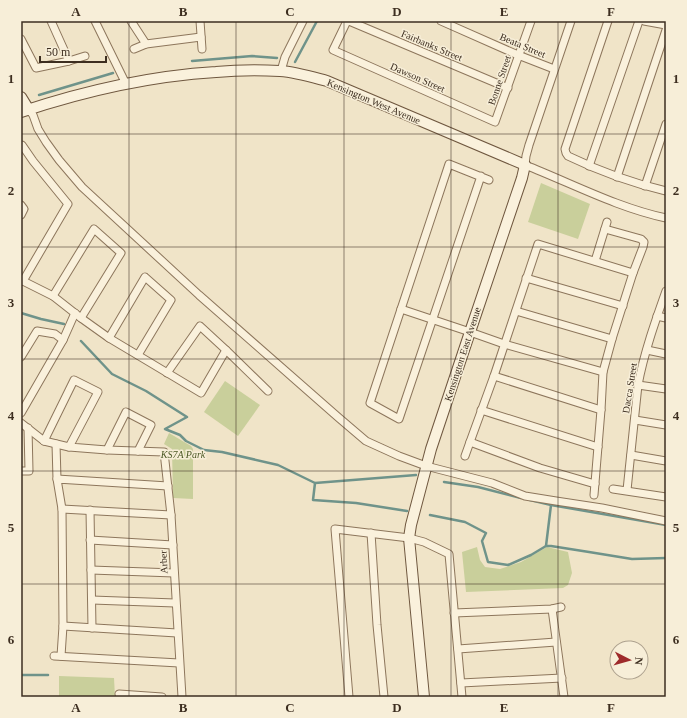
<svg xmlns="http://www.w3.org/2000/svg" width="687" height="718" font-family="Georgia,serif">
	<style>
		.green { fill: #c9cf9b }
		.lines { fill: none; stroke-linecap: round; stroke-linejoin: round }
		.stream { stroke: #6f938a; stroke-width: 2.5 }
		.street-casing { stroke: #8d765c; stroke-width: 9 }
		.secondary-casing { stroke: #6f573f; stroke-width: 12 }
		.street { stroke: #faf1dc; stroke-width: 7 }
		.secondary { stroke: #faf1dc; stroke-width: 10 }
		.grid { fill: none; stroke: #3d2e20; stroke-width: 1; stroke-opacity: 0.55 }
		.labels { text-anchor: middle; stroke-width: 3; stroke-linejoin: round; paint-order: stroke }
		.street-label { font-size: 10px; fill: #3d2e20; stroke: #f7eed8 }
		.park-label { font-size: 10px; font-style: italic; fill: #4d5a26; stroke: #f7eed8 }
		.neatline { fill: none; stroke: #3d2e20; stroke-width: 1.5 }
		.grid-label { font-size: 13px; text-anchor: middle; font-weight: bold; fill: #3d2e20 }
	</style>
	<rect width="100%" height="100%" fill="#f0e4c8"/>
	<!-- green -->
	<g class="green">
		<polygon points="541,183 590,204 578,239 528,222"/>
		<polygon points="225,381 260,405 238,436 204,412"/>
		<polygon points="169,433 191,446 193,449 193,499 173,498 172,449 164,444"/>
		<polygon points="477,547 480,560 485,567 500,569 521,562 547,547 568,552 572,573 568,585 563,588 466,592 462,552"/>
		<polygon points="59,676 114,678 115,697 59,697"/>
	</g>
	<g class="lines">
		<!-- stream -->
		<g class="stream">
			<polyline points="192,61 252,56 277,58"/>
			<polyline points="295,62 317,21"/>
			<polyline points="39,95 113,73"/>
			<polyline points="21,313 41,319 64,324"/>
			<polyline points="81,341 112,374 146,391 187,417 165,429 180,435 186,441 204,450 222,452 278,465 315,483 313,500 356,503 407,511"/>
			<polyline points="444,482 478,487 521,498"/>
			<polyline points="315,483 416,475"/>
			<polyline points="530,500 551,505 546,546"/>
			<polyline points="551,505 666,525"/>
			<polyline points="430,515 465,522 486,533 482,541 488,562 508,565 531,555 546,546 551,546 589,552 632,559 666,558"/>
			<polyline points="21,675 48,675"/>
		</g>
		<defs>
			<g id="street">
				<polyline points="51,21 69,61"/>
				<polyline points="95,21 126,84"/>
				<polyline points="131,21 146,44"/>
				<polyline points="200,21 202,49"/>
				<polyline points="347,21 333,50 495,122 531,21"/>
				<polyline points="349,21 508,88"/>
				<polyline points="441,21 518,55 554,69"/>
				<path d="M571 21 529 145 526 156 525 165C571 183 618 208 666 218"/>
				<path d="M608 21 565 149 566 153 568 156C599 171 632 183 666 191"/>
				<polyline points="644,21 666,25"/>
				<polyline points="21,39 36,68 69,61 85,56"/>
				<polyline points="134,49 146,44 201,37"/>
				<polyline points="281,71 285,57 303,21"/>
				<polyline points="29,110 33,115 38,129 46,142 59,160 82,187 199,295 298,382 339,418 366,441 399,456 426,466 492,483 525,496 556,501 602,508 666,521"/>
				<polyline points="21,145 22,145 33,161 68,204 23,281"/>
				<polyline points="589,166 639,21"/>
				<polyline points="481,176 399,419 370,403 449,164 489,180"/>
				<polyline points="617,177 666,30"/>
				<polyline points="645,186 666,124"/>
				<polyline points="21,205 24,209 21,215"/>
				<polyline points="595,261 607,222"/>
				<polyline points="526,278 623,306"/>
				<polyline points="21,280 53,296 81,318 109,338 201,393 226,350"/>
				<polyline points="53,296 94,229 121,253 81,318"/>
				<polyline points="401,309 470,332 504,344 603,372"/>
				<polyline points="516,311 612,339"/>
				<polyline points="657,316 666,318"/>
				<polyline points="109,338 145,277 171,300 138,355"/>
				<polyline points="63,340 75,313"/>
				<polyline points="647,350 666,354"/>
				<polyline points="21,357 37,331 55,334 63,340 21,413"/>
				<polyline points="167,373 200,326 226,350 268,391"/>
				<polyline points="494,376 601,410"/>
				<polyline points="638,385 666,389"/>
				<polyline points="481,410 598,447"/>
				<polyline points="635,420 666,425"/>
				<polyline points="21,423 44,441 74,380 98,392 69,447 107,450 126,412 151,425 138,451"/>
				<polyline points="44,441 69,447"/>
				<polyline points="470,442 540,468 595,484"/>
				<polyline points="56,444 57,479"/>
				<polyline points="107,450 164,452 171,515 182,697"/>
				<polyline points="631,455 666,461"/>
				<polyline points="465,456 470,442 494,376 538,244 633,273"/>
				<polyline points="21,471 29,471 28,428"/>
				<polyline points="613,489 666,497"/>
				<path d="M627 490 638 385C644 353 655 322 666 291"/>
				<polyline points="594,495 601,410 603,372 612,339 633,273 643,247 644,242 641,239 605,229"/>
				<polyline points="62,509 171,515"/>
				<polyline points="90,510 92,628"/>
				<polyline points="371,533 377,625 384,697"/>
				<polyline points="90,540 173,545"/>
				<polyline points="91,570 174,573"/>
				<polyline points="92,600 175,603"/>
				<polyline points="552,609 564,697"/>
				<polyline points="454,613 552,609 561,607"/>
				<polyline points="63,626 177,633"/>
				<polyline points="458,649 556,642"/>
				<polyline points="54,656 179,663"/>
				<polyline points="61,656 63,626 62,509 57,479 168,486"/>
				<polyline points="461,683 562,678"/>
				<polyline points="120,697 119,694 162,697"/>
				<polyline points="349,697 335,529 409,538 424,542 449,554 462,697"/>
			</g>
			<g id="secondary">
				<polyline points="21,97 29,110"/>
				<path d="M21 112C84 91 150 76 216 72 238 70 259 70 280 71 296 72 312 77 327 81L525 165 522 178 470 332 431 449 411 525 409 538 424 697"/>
			</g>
		</defs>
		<!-- street casing -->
		<use href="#street" class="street-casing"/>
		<!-- secondary casing -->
		<use href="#secondary" class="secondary-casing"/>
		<!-- street -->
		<use href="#street" class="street"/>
		<!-- secondary -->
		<use href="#secondary" class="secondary"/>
	</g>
	<!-- grid -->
	<path class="grid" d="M129 21V697M236 21V697M344 21V697M451 21V697M558 21V697M21 134H666M21 247H666M21 359H666M21 471H666M21 584H666"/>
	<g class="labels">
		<!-- street labels -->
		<g class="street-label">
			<text transform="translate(432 45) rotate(23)" y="4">Fairbanks Street</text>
			<text transform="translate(523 45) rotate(23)" y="4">Beata Street</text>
			<text transform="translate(418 77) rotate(24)" y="4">Dawson Street</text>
			<text transform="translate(499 80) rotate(-71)" y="4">Bonne Street</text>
			<text transform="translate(374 101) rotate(23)" y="4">Kensington West Avenue</text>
			<text transform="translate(462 354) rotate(-72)" y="4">Kensington East Avenue</text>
			<text transform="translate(629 388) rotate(-81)" y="4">Dacca Street</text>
			<text transform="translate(163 562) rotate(-93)" y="4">Arber</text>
		</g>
		<!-- park labels -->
		<g class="park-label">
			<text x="183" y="458">KS7A Park</text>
		</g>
	</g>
	<!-- border -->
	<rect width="687" height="718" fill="none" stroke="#f7eed8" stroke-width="44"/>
	<!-- north arrow -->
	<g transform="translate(629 660) rotate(96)"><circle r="19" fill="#f7eed8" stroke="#ada18e"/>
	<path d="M0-3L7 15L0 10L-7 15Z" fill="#9e2a2b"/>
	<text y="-6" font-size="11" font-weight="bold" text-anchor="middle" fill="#3d2e20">N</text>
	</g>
	<!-- scale -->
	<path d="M40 56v6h66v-6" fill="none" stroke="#3d2e20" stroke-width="2"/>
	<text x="46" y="56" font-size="12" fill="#3d2e20" stroke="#f7eed8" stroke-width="3" paint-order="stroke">50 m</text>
	<rect x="22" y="22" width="643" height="674" class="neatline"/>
	<g class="grid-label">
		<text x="76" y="16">A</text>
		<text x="183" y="16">B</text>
		<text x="290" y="16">C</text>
		<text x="397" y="16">D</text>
		<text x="504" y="16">E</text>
		<text x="611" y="16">F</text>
		<text x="11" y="83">1</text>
		<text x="676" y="83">1</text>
		<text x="11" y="195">2</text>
		<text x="676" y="195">2</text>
		<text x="11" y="307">3</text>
		<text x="676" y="307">3</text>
		<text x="11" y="420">4</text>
		<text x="676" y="420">4</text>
		<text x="11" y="532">5</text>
		<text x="676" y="532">5</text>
		<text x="11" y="644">6</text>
		<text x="676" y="644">6</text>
		<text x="76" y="712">A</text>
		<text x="183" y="712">B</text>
		<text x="290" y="712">C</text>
		<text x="397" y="712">D</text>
		<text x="504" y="712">E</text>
		<text x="611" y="712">F</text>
	</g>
</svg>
